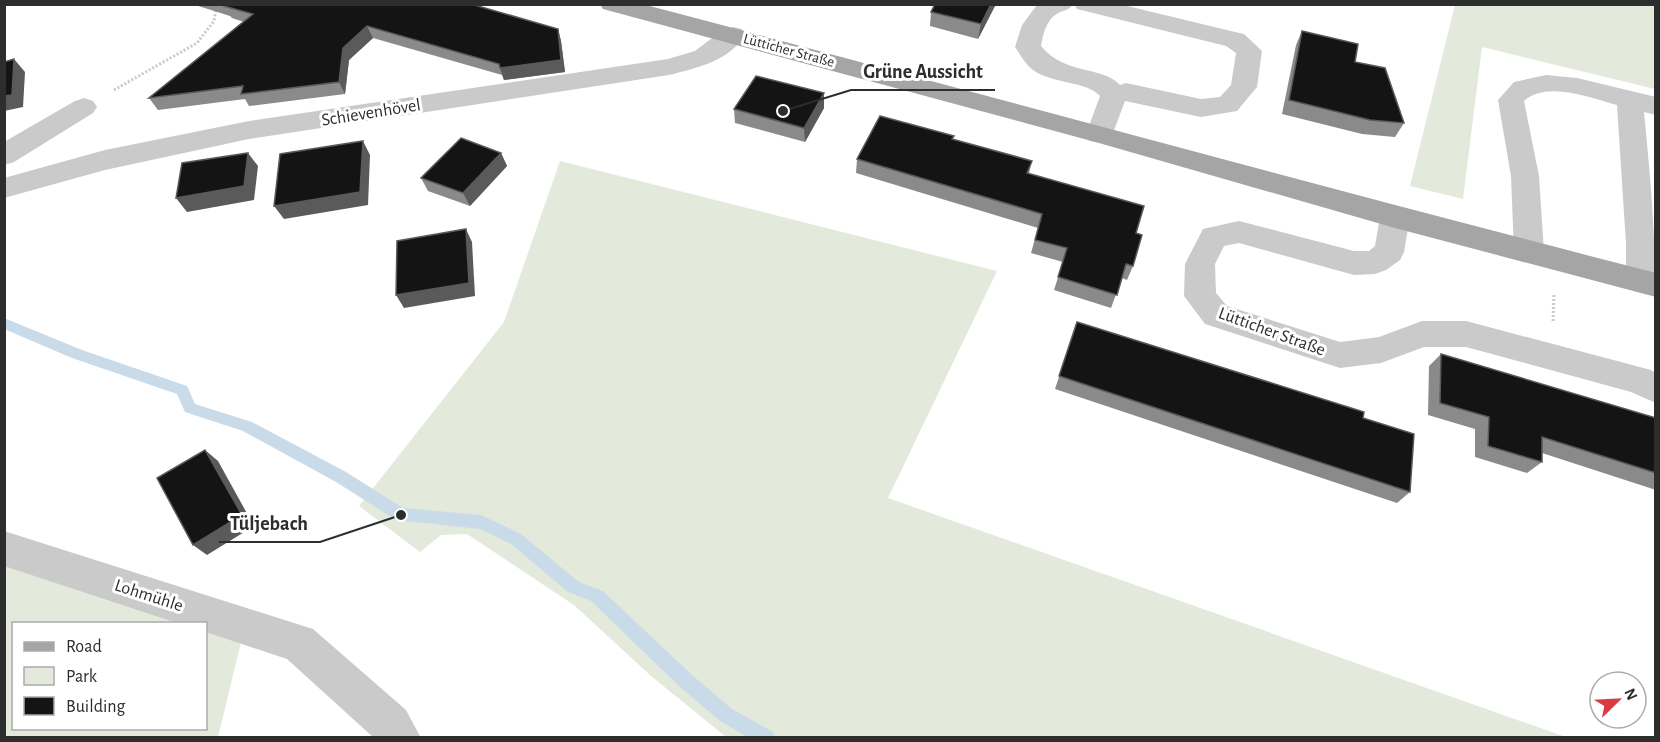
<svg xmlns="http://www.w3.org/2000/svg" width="1660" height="742" font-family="'Alegreya Sans',sans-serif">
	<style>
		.green { fill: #e3eadc }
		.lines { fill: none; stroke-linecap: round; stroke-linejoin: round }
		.stream { fill: #c9dbe9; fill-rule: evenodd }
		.path { stroke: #cacaca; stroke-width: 3; stroke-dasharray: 2 2; stroke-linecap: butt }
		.minor { fill: #cacaca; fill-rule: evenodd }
		.major { fill: #a5a5a5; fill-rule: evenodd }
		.wall { fill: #8a8a8a }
		.shaded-wall { fill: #5a5a5a }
		.building { fill: #141414; stroke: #5a5a5a; stroke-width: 1.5 }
		.labels { text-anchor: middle; stroke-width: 6; stroke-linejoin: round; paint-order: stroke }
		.far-street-label { font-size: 15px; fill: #2d2d2d; stroke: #fff }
		.street-label { font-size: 18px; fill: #2d2d2d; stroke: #fff }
		.leader { fill: none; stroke: #2d2d2d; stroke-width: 2 }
		.callout-dot { fill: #2d2d2d; stroke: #fff; stroke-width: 2 }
		.callout-label { font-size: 20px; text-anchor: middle; font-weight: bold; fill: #2d2d2d; stroke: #fff; stroke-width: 6; stroke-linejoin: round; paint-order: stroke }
	</style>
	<rect width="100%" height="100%" fill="#fff"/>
	<!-- green -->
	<g class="green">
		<polygon points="1455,5 1655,5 1655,89 1482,47 1463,199 1410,186"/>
		<polygon points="560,161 997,271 888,498 1566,737 726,737 651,676 574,605 467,534 441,535 420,552 359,506 504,322"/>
		<polygon points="5,566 183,623 14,624 14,728 206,728 206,631 241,642 218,737 5,738"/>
	</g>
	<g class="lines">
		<!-- stream -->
		<polygon class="stream" points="4,318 82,350 187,386 195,404 252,422 346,472 403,508 481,515 521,534 579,582 603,591 692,675 732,709 773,732 775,738 749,738 720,721 680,687 591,601 568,592 511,544 480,529 396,520 336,482 243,431 185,412 177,394 72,358 4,329"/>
		<!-- path -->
		<g class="path">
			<polyline points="114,90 197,43 214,21 217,4"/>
			<polyline points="1553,321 1554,293"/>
		</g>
		<!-- minor -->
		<g class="minor">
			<path d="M1073 4C1069 10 1066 10 1060 12 1046 19 1044 32 1041 46 1066 76 1101 65 1120 85L1126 83 1201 99 1220 97 1231 85 1236 53 1226 46 1077 9 1074 4H1119L1235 32 1244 34 1262 51 1257 87 1237 111 1201 117 1125 101 1110 141 1100 143 1090 141 1086 134 1100 96C1087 81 1052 84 1033 70 1026 65 1020 54 1015 47L1022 25 1037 5Z"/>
			<path d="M733 27 742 29 745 35C729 61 697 68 669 75L249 139 105 170 4 198V178L105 150 249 121 668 59 695 51 724 29Z"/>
			<path d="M1546 75 1577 78 1656 97V115L1644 112C1647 144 1660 267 1652 289L1641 293 1630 289 1626 281V244L1617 105C1592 98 1546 80 1524 101L1539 176 1544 252 1540 260 1529 263 1518 260 1514 252 1511 176 1498 100 1514 82Z"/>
			<polygon points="84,98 93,101 97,107 93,113 14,162 4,165 4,142 75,101"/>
			<polygon points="1395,206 1405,209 1410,217 1404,252 1400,260 1386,270 1375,274 1354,275 1239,243 1224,246 1215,264 1216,293 1227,306 1340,342 1379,337 1422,321 1466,321 1651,370 1656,373 1656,403 1631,392 1466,347 1424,347 1381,363 1340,368 1205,324 1184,296 1185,264 1203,229 1239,221 1354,251 1369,251 1375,246 1380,217 1385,209"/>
			<polygon points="4,531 313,629 406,710 421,738 374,738 287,659 206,632 206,624 180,624 4,566"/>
		</g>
		<!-- major -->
		<path class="major" d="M600 4H642C980 93 1317 186 1656 273V297L1395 228 1099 143 603 9Z"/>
	</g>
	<!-- wall -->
	<g class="wall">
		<polygon points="192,4 471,4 558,29 561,41 565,72 504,80 502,75 373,38 349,60 345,94 249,106 245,99 158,110 149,98 244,22 232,18 230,16"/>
		<polygon points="996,4 978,39 930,26 931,12"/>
		<polygon points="1302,31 1355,62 1404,123 1395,137 1362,134 1282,114 1296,45"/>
		<polygon points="824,108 805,142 735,123 734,109"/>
		<polygon points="953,140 1032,161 1029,173 1136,233 1133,266 1127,280 1122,278 1111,308 1054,290 1063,262 1031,253 1038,228 856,173 857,159"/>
		<polygon points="501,153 507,166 470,206 428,191 421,178"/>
		<polygon points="1073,335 1363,418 1410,492 1397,503 1055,389"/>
		<polygon points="1441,354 1656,418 1656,490 1542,453 1542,462 1527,473 1475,457 1475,429 1428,415 1429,366"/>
	</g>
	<!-- shaded-wall -->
	<g class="shaded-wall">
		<polygon points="991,4 996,4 978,39 981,24"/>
		<polygon points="367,26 373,38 349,60 345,94 339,82 343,48"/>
		<polygon points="558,29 561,41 565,72 504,80 500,68"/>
		<polygon points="14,59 25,72 23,107 4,111 4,96"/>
		<polygon points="824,93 824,108 805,142 804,128"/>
		<polygon points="363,141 370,155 368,205 284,219 274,206"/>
		<polygon points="248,153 258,166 254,200 187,212 176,198"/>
		<polygon points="501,153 507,166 470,206 463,193"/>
		<polygon points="466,229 472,242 475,296 404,308 396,295"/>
		<polygon points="205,450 218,461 254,526 207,555 193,545"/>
	</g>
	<!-- building -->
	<g class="building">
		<polygon points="226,4 471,4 558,29 561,60 500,68 499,64 367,26 343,48 339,82 241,94 243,86 149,98 253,14 224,6"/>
		<polygon points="935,4 991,4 981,24 931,12"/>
		<polygon points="1302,31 1358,44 1355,62 1385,68 1404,123 1370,120 1289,100"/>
		<polygon points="14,59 12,95 4,96 4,62"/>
		<polygon points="756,76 824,93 804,128 734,109"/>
		<polygon points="880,116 954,136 952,139 1032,161 1027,173 1144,206 1136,233 1142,235 1133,266 1126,264 1117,295 1058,277 1067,248 1035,240 1042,214 857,159"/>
		<polygon points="461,138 501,153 463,193 421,178"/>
		<polygon points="363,141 360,192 274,206 280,154"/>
		<polygon points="248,153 244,186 176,198 182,163"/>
		<polygon points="466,229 469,283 396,295 397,241"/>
		<polygon points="1077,322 1364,412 1363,418 1414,434 1410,492 1059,376"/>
		<polygon points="1441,354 1656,418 1656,473 1542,437 1542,462 1488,446 1489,417 1440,403"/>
		<polygon points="205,450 242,515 193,545 157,478"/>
	</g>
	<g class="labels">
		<!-- far-street labels -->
		<g class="far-street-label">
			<text transform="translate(789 50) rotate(15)" y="5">Lütticher Straße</text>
		</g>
		<!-- street labels -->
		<g class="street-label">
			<text transform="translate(371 112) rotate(-9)" y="6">Schievenhövel</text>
			<text transform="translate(1272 331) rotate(20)" y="6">Lütticher Straße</text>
			<text transform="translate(149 595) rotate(18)" y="6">Lohmühle</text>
		</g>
	</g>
	<!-- callouts -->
	<path class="leader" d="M783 111L851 90H995M401 515L320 542H219"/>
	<g class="callout-dot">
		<circle cx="783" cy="111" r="6"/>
		<circle cx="401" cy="515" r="6"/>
	</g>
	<g class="callout-label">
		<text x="923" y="78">Grüne Aussicht</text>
		<text x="269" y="530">Tüljebach</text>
	</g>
	<!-- border -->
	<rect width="1660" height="742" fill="none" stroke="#2d2d2d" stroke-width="12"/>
	<!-- legend -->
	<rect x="12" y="622" width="195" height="108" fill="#ffffff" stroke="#ababab" stroke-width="1.5"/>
	<rect x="24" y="642" width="30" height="9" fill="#a5a5a5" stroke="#ababab" stroke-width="1.5"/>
	<text x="66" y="652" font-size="18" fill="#2d2d2d">Road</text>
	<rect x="24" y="667" width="30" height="18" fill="#e3eadc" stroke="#ababab" stroke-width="1.5"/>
	<text x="66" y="682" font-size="18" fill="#2d2d2d">Park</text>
	<rect x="24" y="697" width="30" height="18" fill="#141414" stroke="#ababab" stroke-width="1.5"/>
	<text x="66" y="712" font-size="18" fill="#2d2d2d">Building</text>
	<!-- north arrow -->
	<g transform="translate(1618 700) rotate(66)"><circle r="28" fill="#ffffff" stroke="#ababab" stroke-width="1.5"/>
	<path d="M0-4.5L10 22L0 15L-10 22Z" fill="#d93b3f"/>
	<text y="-9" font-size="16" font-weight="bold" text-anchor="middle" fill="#2d2d2d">N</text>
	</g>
</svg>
